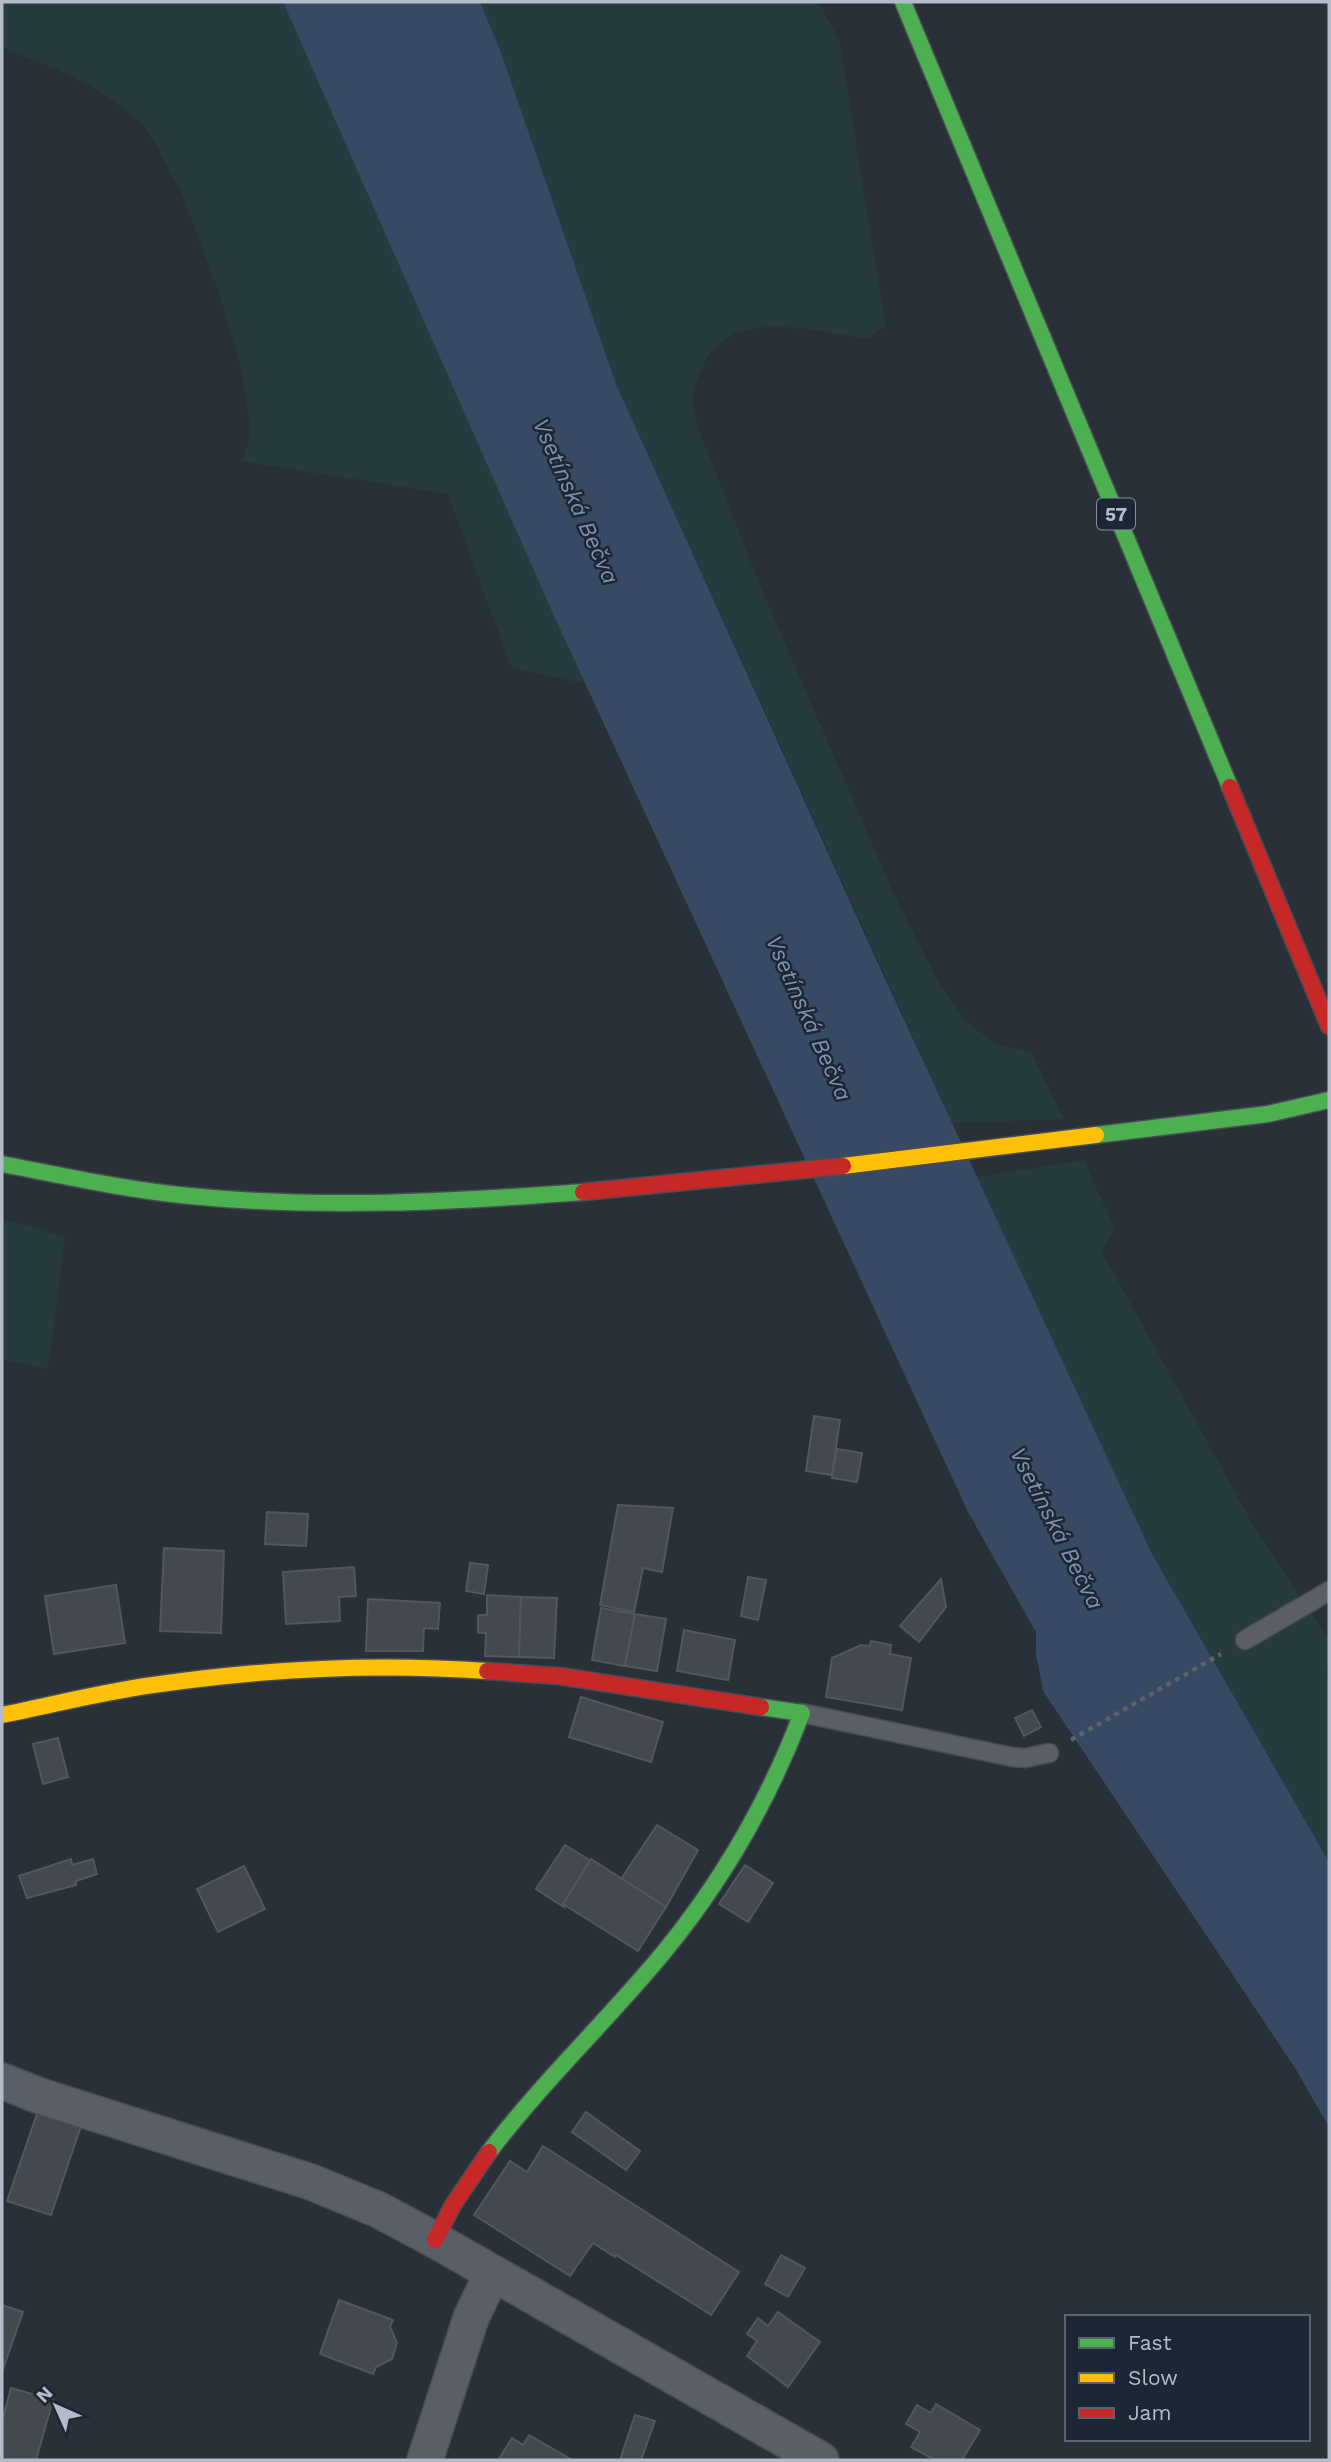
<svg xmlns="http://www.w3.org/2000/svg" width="1331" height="2462" font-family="'Work Sans',sans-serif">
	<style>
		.green { fill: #273a3e }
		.water { fill: #384963 }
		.building { fill: #444950; stroke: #52575f; stroke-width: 2 }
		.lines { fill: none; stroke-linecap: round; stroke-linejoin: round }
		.lane-casing { stroke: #484c53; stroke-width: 21 }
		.street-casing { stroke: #484c53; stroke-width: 38 }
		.fast-casing { stroke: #484c53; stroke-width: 19 }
		.slow-casing { stroke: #484c53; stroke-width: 19 }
		.jam-casing { stroke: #484c53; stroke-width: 19 }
		.path { stroke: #5d636a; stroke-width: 4.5; stroke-dasharray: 5 5; stroke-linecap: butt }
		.lane { stroke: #5a5e66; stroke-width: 18 }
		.street { stroke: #5a5e66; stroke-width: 35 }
		.fast { stroke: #4caf50; stroke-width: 16 }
		.slow { stroke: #ffc107; stroke-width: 16 }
		.jam { stroke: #c62828; stroke-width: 16 }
		.labels { text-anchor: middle; stroke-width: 5; stroke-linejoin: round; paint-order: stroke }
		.shield { fill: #1d2633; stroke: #878f9c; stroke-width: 2 }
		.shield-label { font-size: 19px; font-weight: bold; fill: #b4bcc9 }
		.water-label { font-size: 23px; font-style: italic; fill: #7c92b1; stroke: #1d2633 }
	</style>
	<rect width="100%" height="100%" fill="#2a3038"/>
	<!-- green -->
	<g class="green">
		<polygon points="2,2 283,2 585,684 511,667 448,494 242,461 249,441 249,416 241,368 219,293 181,192 154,141 140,121 95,88 60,71 2,48"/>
		<path d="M480 2H819L839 40 886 325 868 339C818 332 730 305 704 365 693 389 690 396 696 422L761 588 894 894 940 985 966 1022 997 1044 1031 1052 1064 1119 952 1123 616 384 499 47Z"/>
		<polygon points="1084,1160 1115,1229 1102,1252 1256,1530 1329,1640 1327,1676 1329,1689 1329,1862 1152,1554 977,1177"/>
		<polygon points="2,1219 65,1237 48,1369 2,1359"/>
	</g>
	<!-- water -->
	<polygon class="water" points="283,2 480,2 499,47 616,384 875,957 1152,1554 1329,1862 1329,2127 1295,2068 1043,1691 1036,1654 1036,1632 968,1512 555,618"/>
	<!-- building -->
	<g class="building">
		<polygon points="814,1416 840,1420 832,1475 806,1471"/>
		<polygon points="837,1449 862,1453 857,1482 832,1478"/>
		<polygon points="618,1505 673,1508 662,1572 643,1568 634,1612 600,1605"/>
		<polygon points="267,1512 308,1514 306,1546 265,1544"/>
		<polygon points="164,1548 224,1551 221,1633 160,1631"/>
		<polygon points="470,1563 488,1565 484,1594 466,1591"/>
		<polygon points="354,1567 356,1596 339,1597 340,1621 286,1624 283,1572"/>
		<polygon points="748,1577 766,1580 758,1620 741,1616"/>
		<polygon points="941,1579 946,1607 919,1642 900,1626"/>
		<polygon points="116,1585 125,1643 54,1654 45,1596"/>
		<polygon points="487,1595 521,1597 519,1657 485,1656 486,1633 478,1633 478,1615 487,1615"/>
		<polygon points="521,1597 557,1598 554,1658 519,1657"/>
		<polygon points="368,1599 440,1603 438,1629 424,1628 423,1651 366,1651"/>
		<polygon points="601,1608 635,1614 625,1666 592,1660"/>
		<polygon points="635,1614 666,1619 657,1671 625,1666"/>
		<polygon points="684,1630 735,1640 728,1680 677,1671"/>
		<polygon points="871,1641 891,1645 890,1654 911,1658 902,1710 826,1697 832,1658 861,1645 870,1646"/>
		<polygon points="581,1697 663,1722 651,1762 569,1737"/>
		<polygon points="1032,1710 1041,1727 1024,1736 1015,1718"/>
		<polygon points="58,1738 68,1777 43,1784 33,1744"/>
		<polygon points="657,1825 698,1850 666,1907 621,1879"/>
		<polygon points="565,1845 591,1861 563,1904 564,1907 536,1889"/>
		<polygon points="71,1859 72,1865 93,1859 97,1874 76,1881 76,1885 27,1898 19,1876"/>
		<polygon points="591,1859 666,1907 638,1951 563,1904"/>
		<polygon points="745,1865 773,1883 748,1922 719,1904"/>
		<polygon points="244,1866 265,1909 218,1932 197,1889"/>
		<polygon points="39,2108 82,2123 51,2215 7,2201"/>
		<polygon points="586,2112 640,2151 626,2170 572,2132"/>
		<polygon points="543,2146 739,2272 711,2315 616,2255 615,2257 593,2243 570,2276 474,2215 510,2161 527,2172"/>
		<polygon points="781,2255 805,2268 788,2297 765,2284"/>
		<polygon points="339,2300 393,2320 390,2327 397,2343 392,2359 376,2367 373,2374 320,2354"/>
		<polygon points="2,2305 23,2312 2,2372"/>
		<polygon points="778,2312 820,2342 788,2387 747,2356 757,2341 747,2334 758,2318 768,2326"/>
		<polygon points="11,2388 53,2400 36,2460 2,2460 2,2422"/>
		<polygon points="936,2404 980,2430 962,2460 935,2460 911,2447 920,2432 906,2424 917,2405 931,2413"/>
		<polygon points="635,2415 655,2421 641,2460 620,2460"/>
		<polygon points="529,2435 572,2460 499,2459 512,2438 523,2445"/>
	</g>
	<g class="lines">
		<defs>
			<g id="lane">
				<polyline points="1245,1640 1329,1591"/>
				<polyline points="802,1713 1012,1757 1025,1758 1049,1753"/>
			</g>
			<g id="street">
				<polyline points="2,2081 40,2096 311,2182 379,2210 435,2240 821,2460"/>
				<polyline points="425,2460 471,2318 492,2274"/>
			</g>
			<g id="fast">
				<polyline points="903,2 1230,787"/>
				<polyline points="1096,1135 1268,1114 1329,1100"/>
				<path d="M2 1164C64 1176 127 1190 190 1196 321 1209 453 1202 583 1192"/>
				<path d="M489 2152C543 2081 608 2020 664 1952 723 1880 769 1800 802 1713L761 1707"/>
			</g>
			<g id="slow">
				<polyline points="843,1166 1096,1135"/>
				<path d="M2 1715C52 1705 102 1692 153 1685 263 1669 376 1663 487 1671"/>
			</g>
			<g id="jam">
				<polyline points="1230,787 1329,1026"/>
				<polyline points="583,1192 843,1166"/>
				<polyline points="487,1671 559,1676 761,1707"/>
				<polyline points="435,2240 453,2205 489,2152"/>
			</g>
		</defs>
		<!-- lane casing -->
		<use href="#lane" class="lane-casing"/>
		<!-- street casing -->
		<use href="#street" class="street-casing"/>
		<!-- fast casing -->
		<use href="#fast" class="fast-casing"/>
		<!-- slow casing -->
		<use href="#slow" class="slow-casing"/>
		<!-- jam casing -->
		<use href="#jam" class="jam-casing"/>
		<!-- path -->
		<polyline class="path" points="1071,1740 1221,1654"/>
		<!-- lane -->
		<use href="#lane" class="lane"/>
		<!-- street -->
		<use href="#street" class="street"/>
		<!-- fast -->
		<use href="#fast" class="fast"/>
		<!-- slow -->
		<use href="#slow" class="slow"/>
		<!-- jam -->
		<use href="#jam" class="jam"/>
	</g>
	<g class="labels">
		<!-- shield labels -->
		<rect class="shield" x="1097" y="498.5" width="38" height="31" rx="5"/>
		<g class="shield-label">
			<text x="1116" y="521">57</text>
		</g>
		<!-- water labels -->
		<g class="water-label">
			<text transform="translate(576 501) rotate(66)" y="8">Vsetínská Bečva</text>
			<text transform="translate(809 1018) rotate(66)" y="8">Vsetínská Bečva</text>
			<text transform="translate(1057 1528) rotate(63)" y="8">Vsetínská Bečva</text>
		</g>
	</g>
	<!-- border -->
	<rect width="1331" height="2462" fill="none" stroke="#b4bcc9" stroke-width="7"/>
	<!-- legend -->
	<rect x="1065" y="2315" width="245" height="126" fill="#1d2633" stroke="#59626f" stroke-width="2"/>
	<rect x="1079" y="2338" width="35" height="10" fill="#4caf50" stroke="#59626f" stroke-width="2"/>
	<text x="1128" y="2350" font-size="21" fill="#b4bcc9">Fast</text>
	<rect x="1079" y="2373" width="35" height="10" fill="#ffc107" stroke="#59626f" stroke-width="2"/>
	<text x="1128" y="2385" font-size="21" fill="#b4bcc9">Slow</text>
	<rect x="1079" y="2408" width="35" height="10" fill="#c62828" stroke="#59626f" stroke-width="2"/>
	<text x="1128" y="2420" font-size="21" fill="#b4bcc9">Jam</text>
	<!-- north arrow -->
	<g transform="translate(56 2406) rotate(315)" stroke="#1d2633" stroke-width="5" paint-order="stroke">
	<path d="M0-5L12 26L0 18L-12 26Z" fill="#b4bcc9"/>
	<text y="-10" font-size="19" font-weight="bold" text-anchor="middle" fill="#b4bcc9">N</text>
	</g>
</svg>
